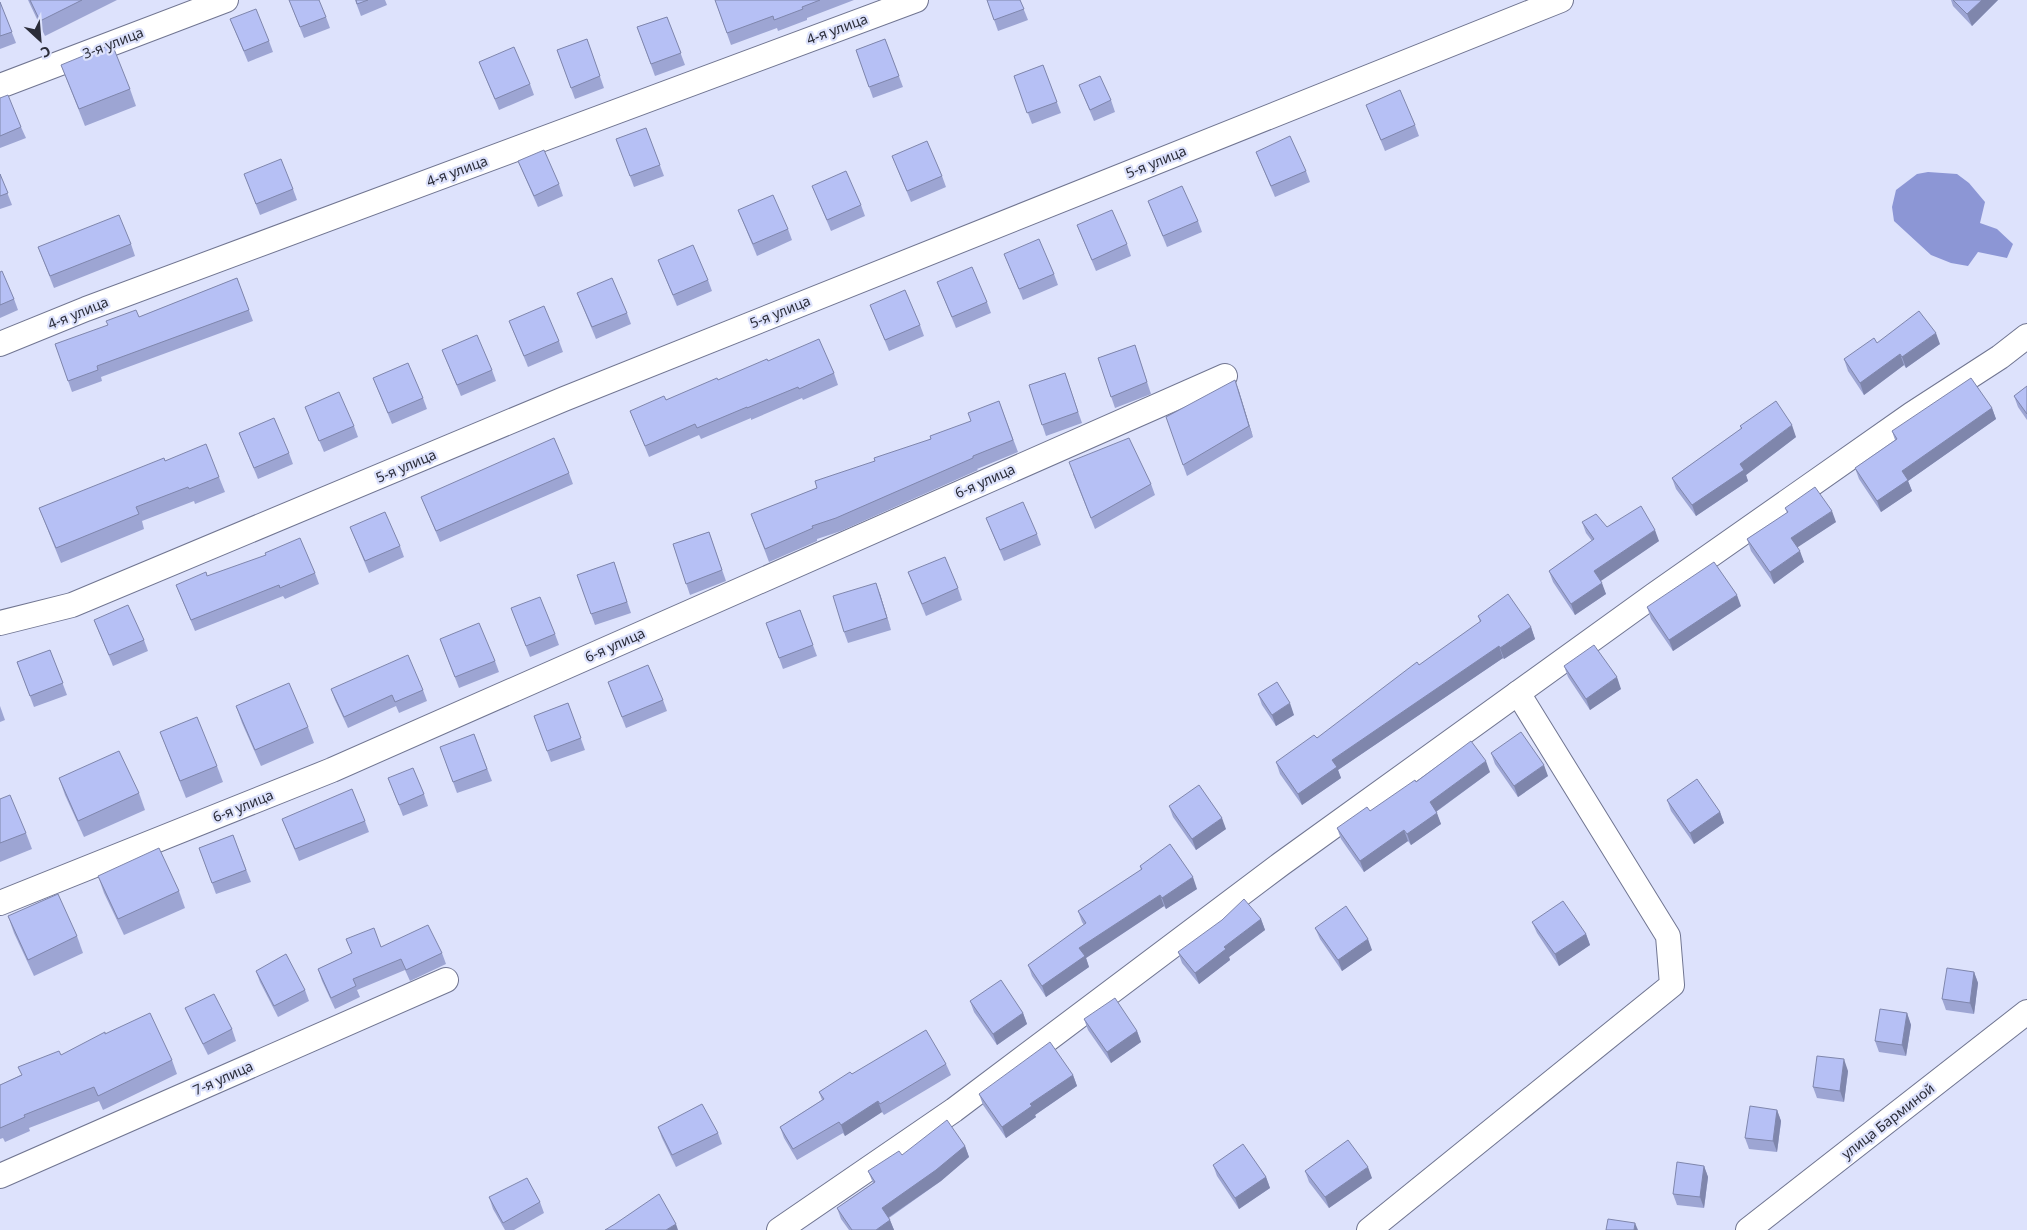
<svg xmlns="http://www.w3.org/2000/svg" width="2027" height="1230" font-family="'Noto Sans',sans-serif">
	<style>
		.water { fill: #8c96d5 }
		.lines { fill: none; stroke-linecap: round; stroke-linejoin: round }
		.minor-casing { stroke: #707591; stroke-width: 26 }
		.minor { stroke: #fff; stroke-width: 24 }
		.wall { fill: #9da5d3 }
		.shaded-wall { fill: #7f86ac }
		.building { fill: #b6c0f5; stroke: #7f86ac }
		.labels { text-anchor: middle; stroke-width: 4.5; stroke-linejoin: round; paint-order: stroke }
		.street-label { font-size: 14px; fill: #2b2d39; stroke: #dde2fc }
	</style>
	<rect width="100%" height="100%" fill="#dde2fc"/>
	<!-- water -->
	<polygon class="water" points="1928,172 1957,174 1969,183 1985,202 1980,223 1997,229 2013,244 2007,258 1978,252 1968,266 1951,263 1931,255 1894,221 1892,207 1896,190 1917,174"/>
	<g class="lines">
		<defs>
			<g id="minor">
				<polyline points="0,86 226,0"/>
				<polyline points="0,344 86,309 916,0"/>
				<polyline points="0,623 72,605 564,399 1561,0"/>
				<polyline points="0,903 332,770 1225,376"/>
				<polyline points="0,1176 446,980"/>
				<polyline points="779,1230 954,1110 1281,864 1654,595 1912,414 2000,357 2027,336"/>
				<polyline points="1369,1230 1672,985 1668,936 1518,693"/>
				<polyline points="1748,1230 2027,1012"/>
			</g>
		</defs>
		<!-- minor casing -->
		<use href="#minor" class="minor-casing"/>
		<!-- minor -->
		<use href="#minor" class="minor"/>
	</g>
	<!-- wall -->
	<g class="wall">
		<polygon points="28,0 117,0 45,36"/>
		<polygon points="289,0 326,17 330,28 304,38"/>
		<polygon points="355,0 385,0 387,5 361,16"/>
		<polygon points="715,0 854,0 807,18 807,20 778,31 777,28 731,45"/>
		<polygon points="987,0 1020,0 1028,20 998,31"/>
		<polygon points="1951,0 1998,0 1972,26 1953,6"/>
		<polygon points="0,2 16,43 0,49"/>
		<polygon points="667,17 685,65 655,76 637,27"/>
		<polygon points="230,19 269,41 273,52 248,62"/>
		<polygon points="587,39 604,88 575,99 557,50"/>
		<polygon points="885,39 903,87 873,98 856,50"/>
		<polygon points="479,62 530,84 534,95 499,110"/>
		<polygon points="61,65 130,89 136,106 85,126"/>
		<polygon points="1043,65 1061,113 1032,124 1014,76"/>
		<polygon points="1079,85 1111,100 1115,112 1094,121"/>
		<polygon points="0,98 21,127 26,138 0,148"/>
		<polygon points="1366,105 1415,125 1419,136 1385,151"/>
		<polygon points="646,128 664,176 634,187 616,139"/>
		<polygon points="1256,152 1306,171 1310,182 1275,197"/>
		<polygon points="892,156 942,176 946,187 911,202"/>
		<polygon points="518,161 559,184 563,196 538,207"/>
		<polygon points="0,174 12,205 0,209"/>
		<polygon points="244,174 293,189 297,200 260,215"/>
		<polygon points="812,186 861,205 865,216 831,231"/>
		<polygon points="1148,201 1198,221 1202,232 1167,247"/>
		<polygon points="738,210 788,229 792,240 757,256"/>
		<polygon points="1077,225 1127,244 1131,256 1096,271"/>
		<polygon points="131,244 135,256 54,288 38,247"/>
		<polygon points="1004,254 1054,274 1058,285 1023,300"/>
		<polygon points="658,260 708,280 712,291 677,306"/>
		<polygon points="0,272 14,299 18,310 0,318"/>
		<polygon points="237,278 253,321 101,377 102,381 72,392 55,344 139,317"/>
		<polygon points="937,282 987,302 991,313 956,328"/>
		<polygon points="577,293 627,313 631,324 596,339"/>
		<polygon points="870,305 920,325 924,336 889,351"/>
		<polygon points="509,321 559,341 563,352 528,367"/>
		<polygon points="1877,343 1940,344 1906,368 1904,365 1864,395 1848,371 1844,359"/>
		<polygon points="1135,345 1151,394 1115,408 1098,358"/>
		<polygon points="442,350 492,370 496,381 461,396"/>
		<polygon points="768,361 834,373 838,385 803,400 802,398 751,420 751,418 701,439 699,435 649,457 630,411 666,400"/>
		<polygon points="1065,373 1082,423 1046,436 1029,385"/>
		<polygon points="373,378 423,398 427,409 392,424"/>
		<polygon points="1235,380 1253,437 1187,476 1183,465"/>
		<polygon points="2027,386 2027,420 2018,407 2014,396"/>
		<polygon points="999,401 1018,452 977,469 978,470 841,531 817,539 817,541 769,562 751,514 817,488 875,461 931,439 971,421"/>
		<polygon points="305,407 354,426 358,437 324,452"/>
		<polygon points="1992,408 1996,419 1908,481 1912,491 1881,512 1859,479 1855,468 1895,440 1892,431"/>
		<polygon points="1740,426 1796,437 1746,475 1748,481 1696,516 1676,489 1672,478 1741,429"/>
		<polygon points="239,433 289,453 293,464 258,479"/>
		<polygon points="165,461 219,477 225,492 195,504 194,501 142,521 144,529 61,563 39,508"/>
		<polygon points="569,473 573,484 440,542 421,497"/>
		<polygon points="1073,474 1151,484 1155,495 1095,529"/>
		<polygon points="1785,508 1836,522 1797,547 1804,562 1774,584 1751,551 1747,539 1787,513"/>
		<polygon points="986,518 1037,534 1041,545 1004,561"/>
		<polygon points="1582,522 1607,527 1659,541 1600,581 1606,594 1575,615 1553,582 1549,571 1592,541 1586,533"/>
		<polygon points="350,527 400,546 404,557 369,573"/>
		<polygon points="709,532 726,581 690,595 673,544"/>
		<polygon points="614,562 631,613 595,625 577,575"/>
		<polygon points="908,572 958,588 962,600 926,616"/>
		<polygon points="315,573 319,584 285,599 283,596 195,631 176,585 207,576"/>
		<polygon points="880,594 891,630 848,643 844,632"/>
		<polygon points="1741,606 1673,651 1651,619 1647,607"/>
		<polygon points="511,608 555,634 559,645 530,657"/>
		<polygon points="800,610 817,656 783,669 766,623"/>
		<polygon points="1478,616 1531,627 1535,639 1504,659 1503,658 1338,770 1341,778 1302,805 1280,774 1276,762 1317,738 1480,622"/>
		<polygon points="94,620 144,640 148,651 113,666"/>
		<polygon points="440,639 495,661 499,672 459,688"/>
		<polygon points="50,650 67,695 34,707 17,662"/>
		<polygon points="1564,666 1621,689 1590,710 1568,677"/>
		<polygon points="608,682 663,700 667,711 626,728"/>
		<polygon points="331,689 423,690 427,701 399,713 396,706 348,728 335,700"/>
		<polygon points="1258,694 1294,715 1276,726 1262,705"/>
		<polygon points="568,703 585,750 551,762 534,716"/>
		<polygon points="0,706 5,720 0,722"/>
		<polygon points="236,706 308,727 314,743 261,766 242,723"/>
		<polygon points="160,732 217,766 223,782 186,798"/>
		<polygon points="474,734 492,781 457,793 440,747"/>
		<polygon points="1491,753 1548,776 1518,797 1495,764"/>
		<polygon points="1490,772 1436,812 1441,824 1411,845 1408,841 1364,872 1341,839 1337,828 1370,811 1416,782"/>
		<polygon points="59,778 139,793 145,810 84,837 65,795"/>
		<polygon points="388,778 424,794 428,806 403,816"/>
		<polygon points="0,799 26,833 32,849 0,862"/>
		<polygon points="1667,800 1720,812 1724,823 1694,844 1671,811"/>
		<polygon points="1169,806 1226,829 1196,850 1173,817"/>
		<polygon points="282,819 365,821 369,832 299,861"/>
		<polygon points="233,835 251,882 216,894 199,848"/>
		<polygon points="1140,866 1197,889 1166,909 1164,906 1086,958 1089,967 1046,997 1032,976 1028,965 1084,925 1082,922 1078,911 1141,870"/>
		<polygon points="98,876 179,891 185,908 124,935 104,893"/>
		<polygon points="8,916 77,936 83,953 34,976 14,933"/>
		<polygon points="1261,919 1265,930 1229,957 1230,960 1199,984 1182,963 1178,952"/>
		<polygon points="1532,922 1586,934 1590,945 1559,966 1537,933"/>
		<polygon points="1315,928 1372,950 1342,971 1320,939"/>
		<polygon points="346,939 381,947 442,953 446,964 410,981 405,970 357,990 360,997 335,1009 322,981 318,969 352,953"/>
		<polygon points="256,971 305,990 309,1001 278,1017 260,982"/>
		<polygon points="1974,972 1978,983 1974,1014 1946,1010 1942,999"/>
		<polygon points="970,1001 1023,1013 1027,1024 997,1045 974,1012"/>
		<polygon points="185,1008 232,1029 236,1041 208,1055 190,1019"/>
		<polygon points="1907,1013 1911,1025 1906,1056 1879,1052 1875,1041"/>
		<polygon points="1084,1019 1137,1031 1141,1042 1111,1063 1088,1030"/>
		<polygon points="105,1034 172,1060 177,1074 103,1110 99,1101 29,1128 30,1131 5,1142 3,1138 0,1139 0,1085"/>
		<polygon points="946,1064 951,1075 884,1115 882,1112 845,1136 843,1133 797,1160 784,1138 780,1127 822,1100 819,1092 852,1074"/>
		<polygon points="1848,1071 1844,1102 1817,1098 1813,1087"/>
		<polygon points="1073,1075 1077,1086 1035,1115 1036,1117 1006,1138 983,1105 979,1094"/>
		<polygon points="1777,1110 1781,1121 1777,1152 1749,1149 1745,1138"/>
		<polygon points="658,1127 718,1133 722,1144 676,1167 662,1138"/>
		<polygon points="965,1146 969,1157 941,1181 889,1218 894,1230 849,1230 841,1219 837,1208 873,1183 868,1171 902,1155"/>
		<polygon points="1213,1165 1266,1177 1270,1188 1239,1209 1217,1176"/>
		<polygon points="1704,1166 1708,1177 1704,1208 1677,1205 1673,1194"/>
		<polygon points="1305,1171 1372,1178 1329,1208 1309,1182"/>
		<polygon points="489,1197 540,1202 544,1213 514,1230 505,1230 493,1209"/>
	</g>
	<!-- shaded-wall -->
	<g class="shaded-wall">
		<polygon points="1982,0 1998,0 1972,26 1967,14"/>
		<polygon points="1936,333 1940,344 1906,368 1902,357"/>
		<polygon points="1900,354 1904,365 1864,395 1860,383"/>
		<polygon points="1235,380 1239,391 1253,437 1249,426"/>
		<polygon points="1992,408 1996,419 1908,481 1912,491 1881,512 1877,501 1902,471"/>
		<polygon points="1792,425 1796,437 1746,475 1748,481 1696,516 1692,505 1740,464"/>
		<polygon points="1832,511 1836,522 1795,549 1791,538"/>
		<polygon points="1655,530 1659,541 1598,583 1594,571"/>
		<polygon points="1800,551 1804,562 1774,584 1770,572"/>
		<polygon points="876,583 880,594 891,630 887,618"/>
		<polygon points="1602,583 1606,594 1575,615 1571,604"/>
		<polygon points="1737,595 1741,606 1673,651 1669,640"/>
		<polygon points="1531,627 1535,639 1504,659 1500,648"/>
		<polygon points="1499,646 1503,658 1338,770 1341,778 1302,805 1298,794 1332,760"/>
		<polygon points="1617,677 1621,689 1590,710 1586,699"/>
		<polygon points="1290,703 1294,715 1276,726 1272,715"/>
		<polygon points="1486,761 1490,772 1434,813 1430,802"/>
		<polygon points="1544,765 1548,776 1518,797 1514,786"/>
		<polygon points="1720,812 1724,823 1694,844 1690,833"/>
		<polygon points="1437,813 1441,824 1411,845 1407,834"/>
		<polygon points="1222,818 1226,829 1196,850 1192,839"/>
		<polygon points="1404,830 1408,841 1364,872 1360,861"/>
		<polygon points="1193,877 1197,889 1166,909 1162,898"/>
		<polygon points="1160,895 1164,906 1086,958 1089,967 1046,997 1042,986 1079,948"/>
		<polygon points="1261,919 1265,930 1229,957 1230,960 1199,984 1195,973 1224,947"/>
		<polygon points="1586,934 1590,945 1559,966 1555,954"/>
		<polygon points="1368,939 1372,950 1342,971 1338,960"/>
		<polygon points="1974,972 1978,983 1974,1014 1970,1003"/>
		<polygon points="1023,1013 1027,1024 997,1045 993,1034"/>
		<polygon points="1907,1013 1911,1025 1906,1056 1902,1045"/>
		<polygon points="1137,1031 1141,1042 1111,1063 1107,1052"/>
		<polygon points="1844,1059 1848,1071 1844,1102 1840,1091"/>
		<polygon points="1073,1075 1077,1086 1035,1115 1036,1117 1006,1138 1002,1127 1030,1104"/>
		<polygon points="878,1101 882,1112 845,1136 841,1125"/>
		<polygon points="1777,1110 1781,1121 1777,1152 1773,1141"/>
		<polygon points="965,1146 969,1157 941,1181 886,1219 882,1208"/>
		<polygon points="1704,1166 1708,1177 1704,1208 1700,1197"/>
		<polygon points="1368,1167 1372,1178 1329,1208 1325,1197"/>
		<polygon points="1266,1177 1270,1188 1239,1209 1235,1198"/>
		<polygon points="890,1220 894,1230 876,1230"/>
		<polygon points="1635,1223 1638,1230 1634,1230"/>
		<polygon points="676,1224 678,1230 666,1230"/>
	</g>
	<!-- building -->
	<g class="building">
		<polygon points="30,0 82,0 40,21"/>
		<polygon points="289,0 319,0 326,17 300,27"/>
		<polygon points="356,0 368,0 357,4"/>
		<polygon points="715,0 820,0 802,7 803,9 774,20 773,16 727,33"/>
		<polygon points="987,0 1020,0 1024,9 994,20"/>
		<polygon points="1953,0 1982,0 1967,14"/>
		<polygon points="0,2 12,32 0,36"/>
		<polygon points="256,9 269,41 244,51 230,19"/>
		<polygon points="667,17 681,53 651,64 637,27"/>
		<polygon points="587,39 600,76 571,88 557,50"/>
		<polygon points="885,39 899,76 869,87 856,50"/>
		<polygon points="112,44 130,89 79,109 61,65"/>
		<polygon points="514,47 530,84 495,99 479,62"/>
		<polygon points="1043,65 1057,102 1027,113 1014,76"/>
		<polygon points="1100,76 1111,100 1090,110 1079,85"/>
		<polygon points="1400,90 1415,125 1381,140 1366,105"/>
		<polygon points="8,95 21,127 0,136 0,98"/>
		<polygon points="646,128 660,165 630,176 616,139"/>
		<polygon points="1290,136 1306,171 1271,186 1256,152"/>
		<polygon points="927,141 942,176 907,191 892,156"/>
		<polygon points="544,150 559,184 534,196 518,161"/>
		<polygon points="281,159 293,189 256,204 244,174"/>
		<polygon points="846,171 861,205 827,220 812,186"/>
		<polygon points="0,174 8,193 0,196"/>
		<polygon points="1182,186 1198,221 1163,236 1148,201"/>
		<polygon points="773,195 788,229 753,244 738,210"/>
		<polygon points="1112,210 1127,244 1092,260 1077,225"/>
		<polygon points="119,215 131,244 50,276 38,247"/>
		<polygon points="1039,239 1054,274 1019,289 1004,254"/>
		<polygon points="693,245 708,280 673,295 658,260"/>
		<polygon points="972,267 987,302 952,317 937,282"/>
		<polygon points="2,271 14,299 0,305 0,272"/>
		<polygon points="237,278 249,310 97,366 98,370 68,381 55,344 108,325 106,321 136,310 139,317"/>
		<polygon points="612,278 627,313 592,327 577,293"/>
		<polygon points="905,290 920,325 885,340 870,305"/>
		<polygon points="544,306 559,341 524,356 509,321"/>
		<polygon points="1919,311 1936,333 1902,357 1900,354 1860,383 1844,359 1874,338 1877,343"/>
		<polygon points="477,335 492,370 457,385 442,350"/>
		<polygon points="819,339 834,373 799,389 798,387 747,408 747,407 697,428 695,424 645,446 630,411 664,396 666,400 717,378 718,380 767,359 768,361"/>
		<polygon points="1135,345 1147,382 1111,397 1098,358"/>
		<polygon points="408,363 423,398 388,413 373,378"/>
		<polygon points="1065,373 1078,412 1042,425 1029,385"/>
		<polygon points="1971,378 1992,408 1902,471 1908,480 1877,501 1855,468 1897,439 1892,431"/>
		<polygon points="1235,380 1249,426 1183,465 1166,417"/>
		<polygon points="2027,386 2027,414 2014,396"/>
		<polygon points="339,392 354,426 319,441 305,407"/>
		<polygon points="999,401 1013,440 973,456 973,458 836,518 812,526 813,528 765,549 751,514 817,488 815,481 875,461 874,458 931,439 930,436 971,421 968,413"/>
		<polygon points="1776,401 1792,425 1740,464 1744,470 1692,505 1672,478 1742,428 1740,426"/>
		<polygon points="274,418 289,453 254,468 239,433"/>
		<polygon points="554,438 569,473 436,531 421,497"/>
		<polygon points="1129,438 1151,484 1091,518 1069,462"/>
		<polygon points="206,444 219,477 189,489 188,487 136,507 139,514 56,548 39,508 164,458 165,461"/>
		<polygon points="1815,487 1832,511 1791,538 1800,551 1770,572 1747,539 1788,512 1785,508"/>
		<polygon points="1023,502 1037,534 1000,550 986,518"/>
		<polygon points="1641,506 1655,530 1594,571 1602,583 1571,604 1549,571 1594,539 1582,522 1596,514 1607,527"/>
		<polygon points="385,512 400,546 365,561 350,527"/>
		<polygon points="709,532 722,570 686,584 673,544"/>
		<polygon points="300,538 315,573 280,588 279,585 191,620 176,585 206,572 207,576 266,555 265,553"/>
		<polygon points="945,557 958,588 922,604 908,572"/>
		<polygon points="614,562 627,602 591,614 577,575"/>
		<polygon points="1714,562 1737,595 1669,640 1647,607"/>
		<polygon points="876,583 887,618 844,632 833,596"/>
		<polygon points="1508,594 1531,627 1500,648 1499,646 1332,760 1337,767 1298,794 1276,762 1314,735 1317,738 1417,662 1419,665 1481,621 1478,616"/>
		<polygon points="540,597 555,634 526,646 511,608"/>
		<polygon points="128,605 144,640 109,655 94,620"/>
		<polygon points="800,610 813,645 779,658 766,623"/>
		<polygon points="479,623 495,661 455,677 440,639"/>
		<polygon points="1594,645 1617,677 1586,699 1564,666"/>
		<polygon points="50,650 63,683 30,696 17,662"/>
		<polygon points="408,655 423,690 395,702 392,695 344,717 331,689"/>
		<polygon points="648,665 663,700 622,717 608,682"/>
		<polygon points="1277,682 1290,703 1272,715 1258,694"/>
		<polygon points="289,683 308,727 255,750 236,706"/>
		<polygon points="568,703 581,738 547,751 534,716"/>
		<polygon points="197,717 217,766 180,781 160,732"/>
		<polygon points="1521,732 1544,765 1514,786 1491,753"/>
		<polygon points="474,734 487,769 453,782 440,747"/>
		<polygon points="1471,741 1486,761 1430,802 1437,813 1407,834 1404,830 1360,861 1337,828 1367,807 1370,811 1415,780 1416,782"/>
		<polygon points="119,751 139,793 78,821 59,778"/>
		<polygon points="413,768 424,794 399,805 388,778"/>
		<polygon points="1697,779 1720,812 1690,833 1667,800"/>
		<polygon points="1199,785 1222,818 1192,839 1169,806"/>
		<polygon points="352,789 365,821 295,849 282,819"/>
		<polygon points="10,795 26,833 0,843 0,799"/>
		<polygon points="233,835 246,870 212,883 199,848"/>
		<polygon points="1170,844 1193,877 1162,898 1160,895 1079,948 1085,956 1042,986 1028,965 1086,923 1078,911 1142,869 1140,866"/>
		<polygon points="159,848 179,891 118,919 98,876"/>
		<polygon points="58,894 77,936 28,960 8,916"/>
		<polygon points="1244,899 1261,919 1224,947 1226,949 1195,973 1178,952 1222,920"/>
		<polygon points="1563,901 1586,934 1555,954 1532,922"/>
		<polygon points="1346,906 1368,939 1338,960 1315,928"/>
		<polygon points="428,925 442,953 406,970 401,959 353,979 356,986 331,998 318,969 352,953 346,939 374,928 381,947"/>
		<polygon points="286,954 305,990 274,1006 256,971"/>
		<polygon points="1947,968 1974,972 1970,1003 1942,999"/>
		<polygon points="1001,980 1023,1013 993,1034 970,1001"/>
		<polygon points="214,994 232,1029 203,1044 185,1008"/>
		<polygon points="1115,998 1137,1031 1107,1052 1084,1019"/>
		<polygon points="1880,1009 1907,1013 1902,1045 1875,1041"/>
		<polygon points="150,1013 172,1060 98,1096 94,1087 24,1115 25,1117 0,1128 0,1085 22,1075 18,1067 59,1051 61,1055 105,1032 105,1034"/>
		<polygon points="926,1030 946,1064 880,1104 878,1101 841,1125 839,1122 793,1149 780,1127 824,1099 819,1092 850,1072 852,1074"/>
		<polygon points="1050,1042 1073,1075 1030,1104 1032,1106 1002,1127 979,1094"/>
		<polygon points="1817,1056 1844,1059 1840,1091 1813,1087"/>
		<polygon points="702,1104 718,1133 672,1155 658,1127"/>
		<polygon points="1750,1106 1777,1110 1773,1141 1745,1138"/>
		<polygon points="947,1120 965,1146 936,1170 882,1208 890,1220 876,1230 852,1230 837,1208 875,1182 868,1171 899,1151 902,1155"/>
		<polygon points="1348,1140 1368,1167 1325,1197 1305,1171"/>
		<polygon points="1243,1144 1266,1177 1235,1198 1213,1165"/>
		<polygon points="1677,1162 1704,1166 1700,1197 1673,1194"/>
		<polygon points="527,1178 540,1202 503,1223 489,1197"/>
		<polygon points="659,1194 676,1224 666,1230 605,1230 615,1224"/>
		<polygon points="1608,1219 1635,1223 1634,1230 1606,1230"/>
	</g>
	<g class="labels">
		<!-- street labels -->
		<g class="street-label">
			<text transform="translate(837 29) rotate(-20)" y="5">4-я улица</text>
			<text transform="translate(113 43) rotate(-21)" y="5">3-я улица</text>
			<text transform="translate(1156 162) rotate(-22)" y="5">5-я улица</text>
			<text transform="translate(457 171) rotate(-20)" y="5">4-я улица</text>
			<text transform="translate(780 312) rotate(-22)" y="5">5-я улица</text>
			<text transform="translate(78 313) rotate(-22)" y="5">4-я улица</text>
			<text transform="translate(406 466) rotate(-23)" y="5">5-я улица</text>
			<text transform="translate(985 481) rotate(-24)" y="5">6-я улица</text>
			<text transform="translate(615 645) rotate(-24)" y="5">6-я улица</text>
			<text transform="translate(243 806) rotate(-22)" y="5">6-я улица</text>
			<text transform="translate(223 1078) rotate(-24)" y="5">7-я улица</text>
			<text transform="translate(1888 1121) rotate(-38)" y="5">улица Барминой</text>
		</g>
	</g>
	<!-- north arrow -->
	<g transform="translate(40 40) rotate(154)" stroke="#dde2fc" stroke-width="4" paint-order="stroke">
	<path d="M0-4L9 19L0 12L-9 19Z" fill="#2b2d39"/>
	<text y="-8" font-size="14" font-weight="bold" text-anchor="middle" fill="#2b2d39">С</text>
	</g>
</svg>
